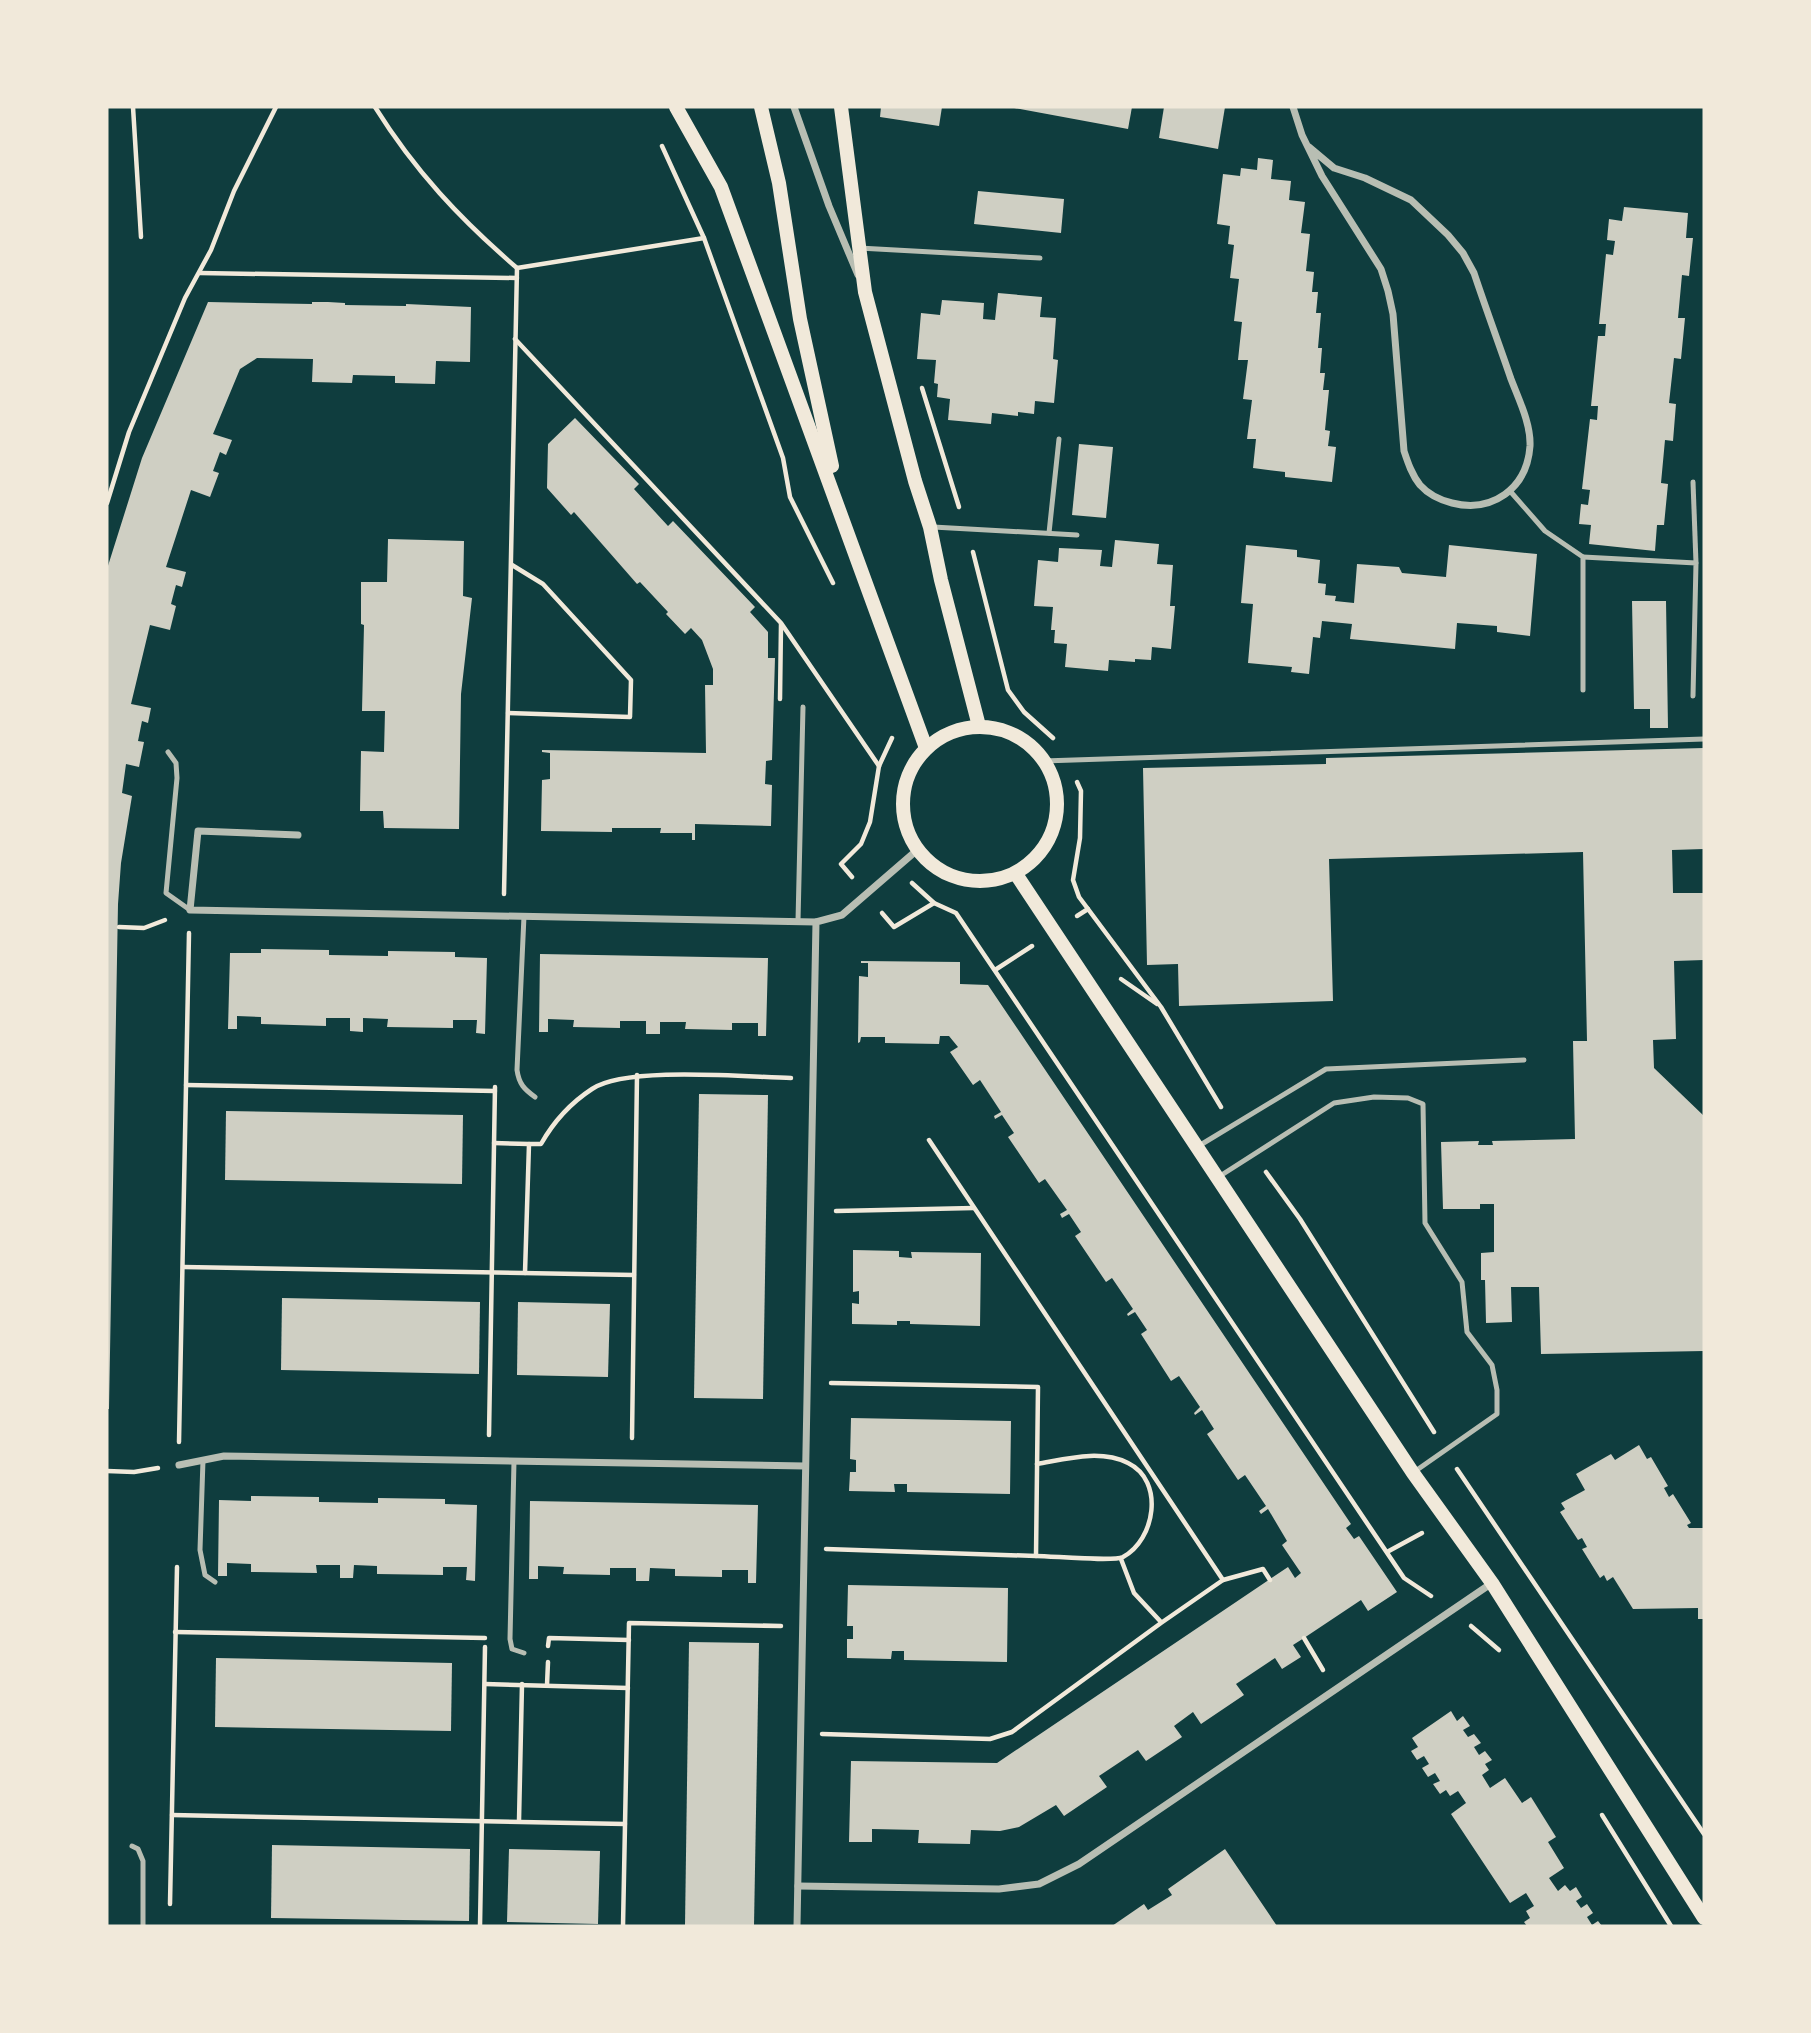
<svg xmlns="http://www.w3.org/2000/svg" width="1811" height="2033" font-family="'Work Sans',sans-serif">
	<style>
		.building { fill: #cfcfc3 }
		.lines { fill: none; stroke-linecap: round; stroke-linejoin: round }
		.path { stroke: #f1e9da; stroke-width: 4.5 }
		.service { stroke: #b8beb3; stroke-width: 5 }
		.minor { stroke: #b8beb3; stroke-width: 7 }
		.secondary { stroke: #f1e9da; stroke-width: 14 }
	</style>
	<rect width="100%" height="100%" fill="#0f3d3e"/>
	<!-- building -->
	<g class="building">
		<polygon points="881,107 942,107 939,126 880,117"/>
		<polygon points="1009,107 1132,107 1128,129"/>
		<polygon points="1164,107 1225,107 1218,149 1159,138"/>
		<polygon points="1258,158 1273,160 1271,179 1291,181 1289,200 1305,202 1301,233 1310,234 1306,271 1314,272 1312,292 1318,292 1316,313 1321,313 1318,348 1322,348 1320,373 1325,373 1323,390 1329,390 1325,430 1330,431 1328,446 1336,447 1332,482 1285,477 1285,472 1253,468 1256,439 1247,439 1252,400 1243,399 1248,360 1238,360 1242,322 1234,321 1239,279 1230,278 1234,245 1228,244 1230,226 1217,224 1223,174 1240,176 1241,168 1257,170"/>
		<polygon points="978,191 1064,199 1061,233 974,224"/>
		<polygon points="1624,207 1688,213 1686,238 1693,238 1689,276 1682,275 1678,318 1685,318 1681,359 1674,358 1669,403 1676,404 1673,441 1665,440 1661,483 1668,484 1664,525 1657,525 1655,551 1589,544 1591,525 1579,524 1581,504 1588,505 1590,490 1582,489 1590,419 1597,420 1598,406 1591,406 1598,336 1605,336 1606,324 1599,324 1606,254 1613,255 1615,241 1607,240 1609,219 1622,221"/>
		<polygon points="998,293 1042,297 1040,317 1056,318 1053,359 1058,360 1054,403 1035,401 1034,414 1018,412 1018,416 992,413 991,424 948,420 950,399 937,397 938,384 934,383 936,360 917,359 921,313 940,315 942,300 984,303 983,319 995,320"/>
		<polygon points="208,302 312,304 312,302 328,302 345,303 345,305 406,306 406,304 471,307 470,362 436,361 435,384 395,383 395,376 353,375 352,383 312,382 313,359 257,358 240,369 213,434 232,440 226,455 220,452 213,471 219,473 210,497 191,490 166,567 186,572 182,587 176,585 171,604 176,606 170,630 150,625 131,704 151,708 148,723 142,721 138,741 144,742 139,767 126,764 122,793 132,796 121,863 118,904 109,1409 107,1409 107,569 142,458"/>
		<polygon points="575,418 639,484 634,489 668,526 673,521 755,607 750,612 768,632 768,658 775,658 772,760 766,761 765,784 772,785 771,826 695,824 695,840 692,840 692,833 660,833 661,828 612,828 612,832 541,831 542,780 550,779 550,753 542,752 542,750 706,753 705,685 713,685 713,669 702,640 691,628 685,634 666,614 668,612 640,582 637,584 574,512 571,515 547,488 548,444"/>
		<polygon points="1079,444 1113,447 1106,518 1072,515"/>
		<polygon points="388,539 464,541 463,596 472,598 461,694 459,829 384,828 383,811 360,811 361,751 384,752 385,711 362,711 364,625 361,624 361,582 387,582"/>
		<polygon points="1115,540 1159,544 1157,564 1173,565 1170,606 1175,606 1171,649 1152,647 1151,660 1135,659 1135,662 1109,660 1108,671 1065,667 1067,644 1054,643 1055,630 1051,630 1053,607 1034,606 1038,560 1058,562 1059,548 1102,550 1100,566 1112,567"/>
		<polygon points="1246,545 1297,550 1297,557 1320,560 1318,583 1326,584 1325,595 1336,596 1335,601 1354,603 1357,564 1399,567 1402,573 1446,577 1449,545 1537,554 1530,636 1497,632 1497,626 1457,623 1455,649 1350,639 1352,624 1322,621 1320,638 1313,637 1309,674 1291,672 1292,667 1248,663 1253,604 1241,603"/>
		<polygon points="1632,601 1666,601 1668,728 1650,728 1650,709 1634,709"/>
		<polygon points="1704,748 1704,849 1672,850 1673,893 1704,893 1704,960 1674,961 1676,1039 1653,1040 1654,1068 1704,1116 1704,1351 1541,1354 1539,1287 1511,1287 1512,1322 1486,1323 1485,1280 1481,1280 1481,1253 1494,1252 1494,1204 1480,1204 1480,1209 1443,1209 1441,1142 1479,1141 1478,1145 1493,1145 1492,1141 1575,1139 1573,1041 1587,1041 1583,852 1329,859 1333,1001 1179,1006 1178,964 1147,965 1143,768 1326,764 1326,758"/>
		<polygon points="261,949 329,950 329,955 388,956 388,951 455,952 455,957 487,958 485,1034 476,1033 477,1020 453,1020 453,1028 387,1027 388,1019 363,1018 363,1032 350,1031 350,1018 326,1018 326,1026 261,1024 261,1017 237,1016 237,1029 228,1029 230,953 261,953"/>
		<polygon points="540,954 768,958 766,1036 758,1036 758,1023 732,1023 732,1030 685,1029 686,1022 660,1022 660,1034 646,1034 646,1021 620,1021 620,1028 573,1027 574,1020 548,1019 548,1032 539,1032"/>
		<polygon points="861,961 960,962 960,984 988,985 1351,1524 1346,1528 1354,1539 1359,1536 1397,1592 1368,1611 1361,1600 1304,1638 1293,1645 1301,1657 1282,1669 1275,1658 1236,1684 1244,1695 1201,1724 1193,1712 1174,1726 1182,1737 1146,1761 1138,1750 1099,1776 1107,1787 1064,1816 1056,1805 1019,1827 1000,1831 971,1830 970,1844 918,1843 919,1830 872,1829 872,1842 849,1842 851,1761 997,1763 1288,1567 1295,1578 1301,1573 1282,1545 1287,1541 1268,1509 1261,1514 1259,1511 1266,1506 1245,1475 1238,1480 1207,1434 1214,1429 1202,1410 1195,1415 1194,1413 1200,1407 1179,1376 1171,1381 1141,1334 1147,1330 1135,1312 1128,1316 1127,1314 1133,1309 1112,1278 1106,1282 1075,1236 1081,1232 1069,1214 1062,1218 1060,1214 1067,1210 1045,1179 1039,1183 1008,1137 1014,1133 1002,1115 995,1119 994,1116 1001,1112 980,1080 973,1085 950,1052 958,1047 949,1036 940,1036 939,1044 885,1043 885,1037 861,1037 860,1042 858,1043 859,976 868,977 868,963 861,963"/>
		<polygon points="699,1094 768,1095 763,1399 694,1398"/>
		<polygon points="226,1111 463,1115 462,1184 225,1180"/>
		<polygon points="853,1250 899,1251 899,1257 912,1258 911,1252 981,1253 980,1326 910,1324 910,1321 897,1321 897,1325 852,1324 852,1303 859,1304 859,1291 853,1292"/>
		<polygon points="282,1298 480,1302 479,1374 281,1370"/>
		<polygon points="518,1302 610,1304 608,1377 517,1375"/>
		<polygon points="851,1418 1011,1421 1010,1494 907,1492 907,1484 894,1484 895,1492 849,1491 850,1472 856,1472 856,1460 850,1459"/>
		<polygon points="1639,1445 1647,1459 1651,1457 1668,1486 1664,1488 1669,1497 1673,1494 1691,1523 1687,1525 1689,1528 1704,1528 1704,1619 1698,1619 1698,1608 1633,1609 1613,1577 1607,1581 1604,1575 1600,1578 1582,1549 1587,1547 1582,1538 1578,1540 1560,1512 1565,1509 1561,1503 1585,1490 1576,1474 1611,1454 1615,1460"/>
		<polygon points="251,1496 319,1497 319,1502 378,1503 378,1498 445,1499 445,1504 477,1505 475,1581 466,1580 467,1567 443,1567 443,1575 377,1574 377,1566 354,1565 353,1578 340,1578 340,1565 316,1565 317,1573 251,1572 251,1564 227,1563 227,1576 218,1576 219,1500 251,1501"/>
		<polygon points="530,1501 758,1505 756,1583 748,1583 748,1570 722,1570 722,1577 675,1576 675,1569 650,1568 649,1581 636,1581 636,1568 610,1568 610,1575 563,1574 564,1567 538,1566 538,1579 529,1579"/>
		<polygon points="848,1585 1008,1588 1007,1662 904,1660 904,1651 892,1651 891,1659 847,1658 847,1639 853,1639 853,1626 847,1626"/>
		<polygon points="689,1642 759,1643 754,1926 685,1926"/>
		<polygon points="216,1658 452,1663 451,1731 215,1727"/>
		<polygon points="1451,1711 1457,1721 1463,1716 1470,1726 1463,1730 1468,1737 1474,1734 1481,1743 1474,1747 1479,1755 1485,1751 1492,1760 1485,1764 1489,1770 1482,1775 1490,1788 1505,1778 1522,1803 1531,1797 1556,1837 1548,1842 1564,1868 1549,1878 1558,1891 1565,1885 1570,1891 1576,1887 1582,1897 1576,1901 1581,1908 1587,1904 1593,1913 1587,1917 1592,1925 1598,1921 1602,1926 1527,1926 1524,1922 1530,1918 1526,1911 1534,1906 1526,1893 1510,1903 1451,1814 1466,1803 1458,1791 1450,1796 1446,1790 1440,1794 1433,1784 1440,1781 1435,1773 1428,1777 1422,1768 1429,1764 1424,1756 1417,1760 1411,1751 1418,1747 1412,1738"/>
		<polygon points="272,1845 470,1849 469,1921 271,1918"/>
		<polygon points="509,1849 600,1851 598,1924 507,1922"/>
		<polygon points="1225,1849 1277,1926 1112,1926 1144,1904 1148,1910 1172,1895 1168,1889"/>
	</g>
	<g class="lines">
		<!-- path -->
		<g class="path">
			<polyline points="133,107 141,237"/>
			<path d="M375 107C415 171 460 219 517 268"/>
			<polyline points="662,146 704,238 783,458 790,497 833,583"/>
			<polyline points="200,273 517,278"/>
			<polyline points="515,339 781,623 879,766"/>
			<polyline points="922,388 959,507"/>
			<polyline points="107,503 129,432 185,298 211,250 234,191 276,107"/>
			<polyline points="973,552 1008,690 1024,712 1053,738"/>
			<polyline points="780,699 781,624"/>
			<polyline points="508,713 630,717 631,680 543,584 512,565"/>
			<polyline points="1077,782 1081,791 1080,838 1073,880 1079,897 1088,909 1077,916"/>
			<polyline points="852,877 841,864 861,844 870,822 879,766 892,738"/>
			<polyline points="912,883 934,903 956,913 1404,1578 1431,1596"/>
			<polyline points="504,894 517,268 704,238"/>
			<polyline points="1088,909 1161,1007 1221,1107"/>
			<polyline points="882,913 894,927 934,903"/>
			<polyline points="119,927 144,928 165,920"/>
			<polyline points="995,970 1032,946"/>
			<polyline points="1121,979 1157,1004"/>
			<polyline points="186,1085 495,1091"/>
			<polyline points="929,1140 1223,1580"/>
			<polyline points="494,1143 529,1144"/>
			<polyline points="1266,1172 1300,1219 1434,1432"/>
			<polyline points="836,1211 974,1208"/>
			<polyline points="183,1267 634,1275"/>
			<path d="M525 1273 529 1144H541C554 1121 569 1104 592 1089 626 1066 745 1077 791 1078"/>
			<polyline points="489,1435 495,1087"/>
			<polyline points="632,1438 637,1075"/>
			<polyline points="179,1442 189,933"/>
			<polyline points="1457,1469 1704,1834"/>
			<polyline points="107,1471 134,1472 158,1468"/>
			<polyline points="826,1549 1036,1556 1038,1387 831,1383"/>
			<polyline points="1387,1552 1422,1533"/>
			<path d="M1036 1556C1052 1556 1113 1562 1123 1557 1155 1540 1165 1481 1128 1463 1100 1449 1066 1459 1037 1464"/>
			<polyline points="1121,1559 1134,1593 1161,1622"/>
			<polyline points="1471,1626 1499,1650"/>
			<polyline points="175,1632 485,1638"/>
			<polyline points="1304,1638 1323,1670"/>
			<polyline points="548,1646 549,1638 629,1640"/>
			<polyline points="485,1684 628,1688"/>
			<polyline points="547,1685 548,1662"/>
			<polyline points="822,1734 990,1739 1012,1732 1161,1623 1223,1580 1263,1569 1270,1580"/>
			<polyline points="172,1815 625,1824"/>
			<polyline points="1602,1815 1671,1926"/>
			<polyline points="519,1821 522,1684"/>
			<polyline points="170,1904 177,1567"/>
			<polyline points="480,1926 485,1647"/>
			<polyline points="623,1926 629,1623 781,1626"/>
		</g>
		<!-- service -->
		<g class="service">
			<polyline points="859,248 1040,258"/>
			<polyline points="1693,482 1696,563"/>
			<polyline points="1510,491 1545,531 1583,557 1583,690"/>
			<polyline points="933,527 1077,535"/>
			<polyline points="1049,533 1059,439"/>
			<polyline points="1583,557 1696,563 1693,696"/>
			<polyline points="168,752 176,763 177,778 166,893 190,910"/>
			<polyline points="1043,761 1704,739"/>
			<path d="M524 916 517 1070C519 1084 524 1089 535 1097"/>
			<polyline points="798,921 803,707"/>
			<polyline points="1197,1147 1326,1069 1524,1060"/>
			<polyline points="1220,1176 1334,1103 1374,1097 1408,1098 1423,1104 1425,1223 1462,1282 1467,1332 1492,1365 1497,1390 1497,1414 1414,1472"/>
			<polyline points="203,1460 200,1550 205,1575 215,1582"/>
			<polyline points="514,1461 510,1639 512,1649 524,1653"/>
			<polyline points="132,1846 138,1849 143,1861 143,1926"/>
		</g>
		<!-- minor -->
		<g class="minor">
			<polyline points="794,107 829,206 858,275"/>
			<path d="M1293 107 1302 135 1322 176 1381 269 1388 291 1393 314 1404 451C1408 463 1412 475 1420 485 1428 494 1440 500 1452 503 1492 513 1527 489 1530 446 1531 424 1519 400 1511 379 1499 344 1486 309 1474 273L1463 253 1448 235 1411 200 1365 178 1334 168 1309 147"/>
			<polyline points="298,835 198,831 190,910 816,922"/>
			<polyline points="179,1465 224,1456 805,1466"/>
			<polyline points="798,1886 999,1889 1039,1884 1079,1864 1492,1583"/>
			<polyline points="797,1926 816,922 842,915 916,851"/>
		</g>
		<!-- secondary -->
		<g class="secondary">
			<polyline points="676,107 721,187 926,748"/>
			<polyline points="761,107 779,183 800,319 832,466"/>
			<polyline points="841,107 865,292 915,481 930,527 941,580 979,726"/>
			<circle cx="980" cy="804" r="77"/>
			<polyline points="1016,874 1413,1473 1492,1583 1704,1918"/>
		</g>
	</g>
	<!-- border -->
	<rect width="1811" height="2033" fill="none" stroke="#f1e9da" stroke-width="217"/>
</svg>
